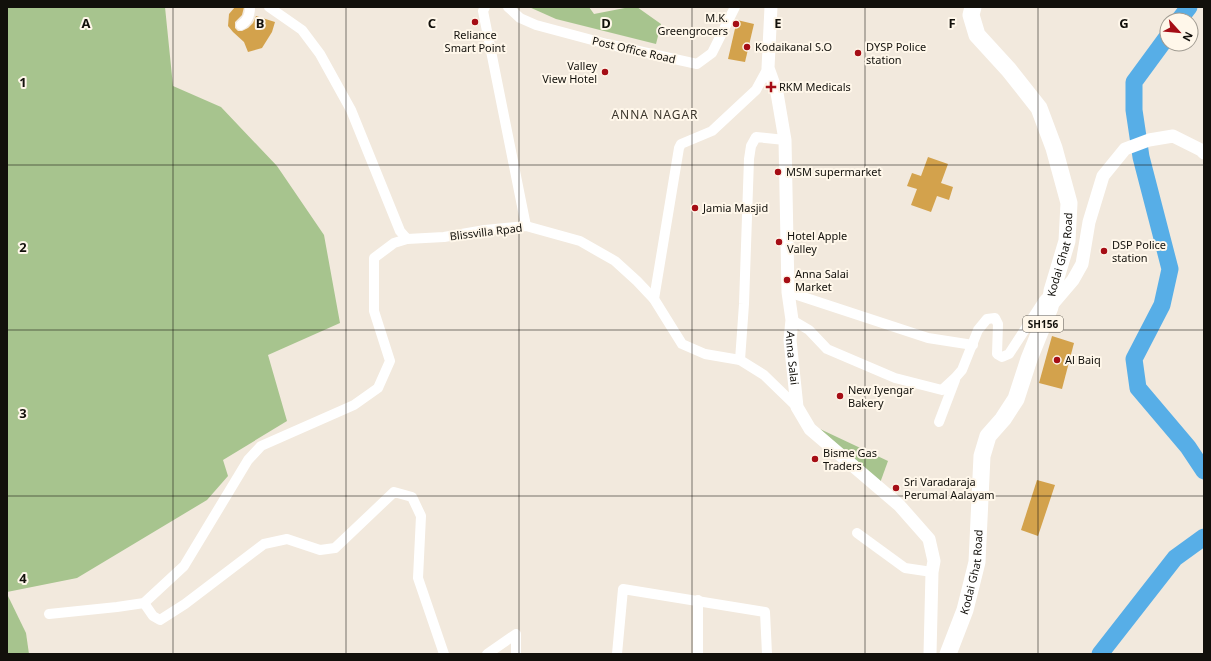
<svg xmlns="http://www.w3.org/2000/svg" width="1211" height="661" font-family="'Noto Sans',sans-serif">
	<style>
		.green { fill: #a7c48e }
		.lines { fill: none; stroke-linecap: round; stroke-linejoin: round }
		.river { stroke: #57aee7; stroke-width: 17 }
		.building { fill: #d3a24c }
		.minor { stroke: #fff; stroke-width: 10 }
		.tertiary { stroke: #fff; stroke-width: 13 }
		.primary { stroke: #fff; stroke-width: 17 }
		.grid { fill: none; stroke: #12100b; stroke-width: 1; stroke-opacity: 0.55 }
		.poi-dot { fill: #a50d15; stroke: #fff7ea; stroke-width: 1.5 }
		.labels { text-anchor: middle; stroke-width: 4; stroke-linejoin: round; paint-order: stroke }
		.shield { fill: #fff7ea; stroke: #59554e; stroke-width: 1 }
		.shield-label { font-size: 10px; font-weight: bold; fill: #12100b }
		.poi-label { font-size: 11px; fill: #12100b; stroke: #fff7ea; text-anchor: start }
		.street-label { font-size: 11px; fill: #12100b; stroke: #fff7ea }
		.neighbourhood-label { font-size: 12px; letter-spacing: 1px; fill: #3b352b; stroke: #fff7ea }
		.grid-label { font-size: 13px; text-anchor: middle; font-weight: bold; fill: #12100b; stroke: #fff7ea; stroke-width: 4; stroke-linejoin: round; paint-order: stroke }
	</style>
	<rect width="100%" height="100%" fill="#f2e9dd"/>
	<!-- green -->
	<g class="green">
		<polygon points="7,7 165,7 173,86 221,107 277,166 324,235 340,323 268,355 287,421 223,460 228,476 207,500 77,578 7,592"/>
		<polygon points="529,7 589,7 594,14 630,7 637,7 661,24 656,44 556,19"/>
		<polygon points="820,429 888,461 880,483"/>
		<polygon points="7,594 26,633 29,654 7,654"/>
	</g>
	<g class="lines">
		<!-- river -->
		<g class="river">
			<polyline points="1179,20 1189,7"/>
			<polyline points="1167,37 1134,82 1134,110 1141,157 1170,269 1162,305 1134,359 1138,388 1188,447 1204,471"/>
			<polyline points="1100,654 1175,558 1204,537"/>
		</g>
	</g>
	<!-- building -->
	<g class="building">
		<polygon points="235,7 244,7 242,15 235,22 235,28 238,31 242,31 248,28 253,23 256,16 275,22 272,32 262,48 248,52 244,42 233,32 228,26 229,14"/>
		<polygon points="737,20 754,24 745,62 728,59"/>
		<polygon points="928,157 948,164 941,183 953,187 949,200 937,196 931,212 911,205 917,189 907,186 912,173 921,176"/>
		<polygon points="1052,336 1074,343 1062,389 1039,383"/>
		<polygon points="1037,480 1055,485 1038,536 1021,530"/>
	</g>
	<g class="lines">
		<!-- minor -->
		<g class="minor">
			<polyline points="269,7 302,30 320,54 351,110 400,231 407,239 444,237 485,230 526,226 580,241 615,261 637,281 654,299 682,344 705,354 740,360 764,375 797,407"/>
			<polyline points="485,7 483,11 526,226"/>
			<polyline points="508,7 520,18 536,25 607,44 697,64 712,53 735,7"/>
			<path d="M241 25C248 21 250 15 250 7"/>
			<polyline points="788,292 928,338 973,345"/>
			<polyline points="654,299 679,148 681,144 712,131 756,90 768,68"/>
			<polyline points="792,320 809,330 827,349 895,378 942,390 955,378 962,370 978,330 987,319 995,318 998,324 997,354 1002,357 1009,354 1044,300 1050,294"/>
			<polyline points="740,360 744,304 749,159 751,146 756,137 785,140"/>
			<polyline points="939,422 955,380"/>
			<polyline points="857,533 905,568 932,572"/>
			<polyline points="698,600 698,654"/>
			<polyline points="144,603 153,616 160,620 185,604 264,544 287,539 320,550 335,548 394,492 412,497 421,516 418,578 444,654"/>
			<polyline points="49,614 117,607 144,603 184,566 248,460 261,446 354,405 378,388 390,361 374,311 374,258 394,243 407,239"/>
			<polyline points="487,654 516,634 516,654"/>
			<polyline points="617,654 623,589 765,612 767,654"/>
		</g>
		<!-- tertiary -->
		<g class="tertiary">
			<path id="s1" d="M771 7 768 68 777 93 785 140 788 292 792 320 790 340 797 407 810 429 899 505 929 539 934 561 932 572 930 654"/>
			<polyline points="1050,307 1073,280 1082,264 1089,222 1103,176 1125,149 1149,140 1173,136 1201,150 1204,153"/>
		</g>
		<!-- primary -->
		<path class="primary" id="s2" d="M948 654 965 610 977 562 982 456 988 436 1003 419 1016 399 1029 359 1050 307 1052 291 1067 241 1069 203 1054 148 1039 108 1009 70 977 35 971 15 973 7"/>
	</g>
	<!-- grid -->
	<path class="grid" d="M173 7V654M346 7V654M519 7V654M692 7V654M865 7V654M1038 7V654M7 165H1204M7 330H1204M7 496H1204"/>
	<!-- markers -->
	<g class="poi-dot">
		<circle cx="475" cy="22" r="4"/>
		<circle cx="736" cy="24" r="4"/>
		<circle cx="747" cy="47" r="4"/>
		<circle cx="858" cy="53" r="4"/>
		<circle cx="605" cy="72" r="4"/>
		<path d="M769 81h4v4h4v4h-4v4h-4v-4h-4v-4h4z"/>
		<circle cx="778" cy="172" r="4"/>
		<circle cx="695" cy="208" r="4"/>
		<circle cx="779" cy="242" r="4"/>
		<circle cx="1104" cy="251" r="4"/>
		<circle cx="787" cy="280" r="4"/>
		<circle cx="1057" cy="360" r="4"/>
		<circle cx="840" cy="396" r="4"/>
		<circle cx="815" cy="459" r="4"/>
		<circle cx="896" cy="488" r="4"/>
	</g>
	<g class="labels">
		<!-- shield labels -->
		<rect class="shield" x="1023" y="316" width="40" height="16" rx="3"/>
		<g class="shield-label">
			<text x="1043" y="328">SH156</text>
		</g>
		<!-- poi labels -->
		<g class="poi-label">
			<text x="728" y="22" text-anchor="end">M.K.<tspan x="728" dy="13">Greengrocers</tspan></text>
			<text x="475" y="39" text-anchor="middle">Reliance<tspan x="475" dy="13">Smart Point</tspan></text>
			<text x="755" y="51">Kodaikanal S.O</text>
			<text x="866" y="51">DYSP Police<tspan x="866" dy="13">station</tspan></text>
			<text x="597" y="70" text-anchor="end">Valley<tspan x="597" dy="13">View Hotel</tspan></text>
			<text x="779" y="91">RKM Medicals</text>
			<text x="786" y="176">MSM supermarket</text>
			<text x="703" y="212">Jamia Masjid</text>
			<text x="787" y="240">Hotel Apple<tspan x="787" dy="13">Valley</tspan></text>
			<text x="1112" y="249">DSP Police<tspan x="1112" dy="13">station</tspan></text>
			<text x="795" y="278">Anna Salai<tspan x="795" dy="13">Market</tspan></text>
			<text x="1065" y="364">Al Baiq</text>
			<text x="848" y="394">New Iyengar<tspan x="848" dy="13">Bakery</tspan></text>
			<text x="823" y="457">Bisme Gas<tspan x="823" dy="13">Traders</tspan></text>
			<text x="904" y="486">Sri Varadaraja<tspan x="904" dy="13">Perumal Aalayam</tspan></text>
		</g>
		<!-- street labels -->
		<g class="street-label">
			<text transform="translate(634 50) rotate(13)" y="4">Post Office Road</text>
			<text transform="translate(486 232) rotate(-7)" y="4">Blissvilla Rpad</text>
			<text dy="4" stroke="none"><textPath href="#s2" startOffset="422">Kodai Ghat Road</textPath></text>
			<text dy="4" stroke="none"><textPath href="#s1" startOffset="354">Anna Salai</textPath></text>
			<text dy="4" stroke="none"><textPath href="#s2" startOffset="86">Kodai Ghat Road</textPath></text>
		</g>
		<!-- neighbourhood labels -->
		<g class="neighbourhood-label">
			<text x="655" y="119">ANNA NAGAR</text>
		</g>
	</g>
	<g class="grid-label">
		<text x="86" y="28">A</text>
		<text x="260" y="28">B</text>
		<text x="432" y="28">C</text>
		<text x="606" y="28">D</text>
		<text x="778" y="28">E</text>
		<text x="952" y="28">F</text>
		<text x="1124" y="28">G</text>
		<text x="23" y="87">1</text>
		<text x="23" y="252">2</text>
		<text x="23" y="418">3</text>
		<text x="23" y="583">4</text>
	</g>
	<!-- border -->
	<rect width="1211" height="661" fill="none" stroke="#12100b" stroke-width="16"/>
	<!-- north arrow -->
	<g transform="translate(1179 32) rotate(117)"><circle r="19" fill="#fff7ea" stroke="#a09b91"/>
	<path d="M0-3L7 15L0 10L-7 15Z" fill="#a50d15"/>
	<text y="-6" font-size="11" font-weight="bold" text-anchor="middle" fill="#12100b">N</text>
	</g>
</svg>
